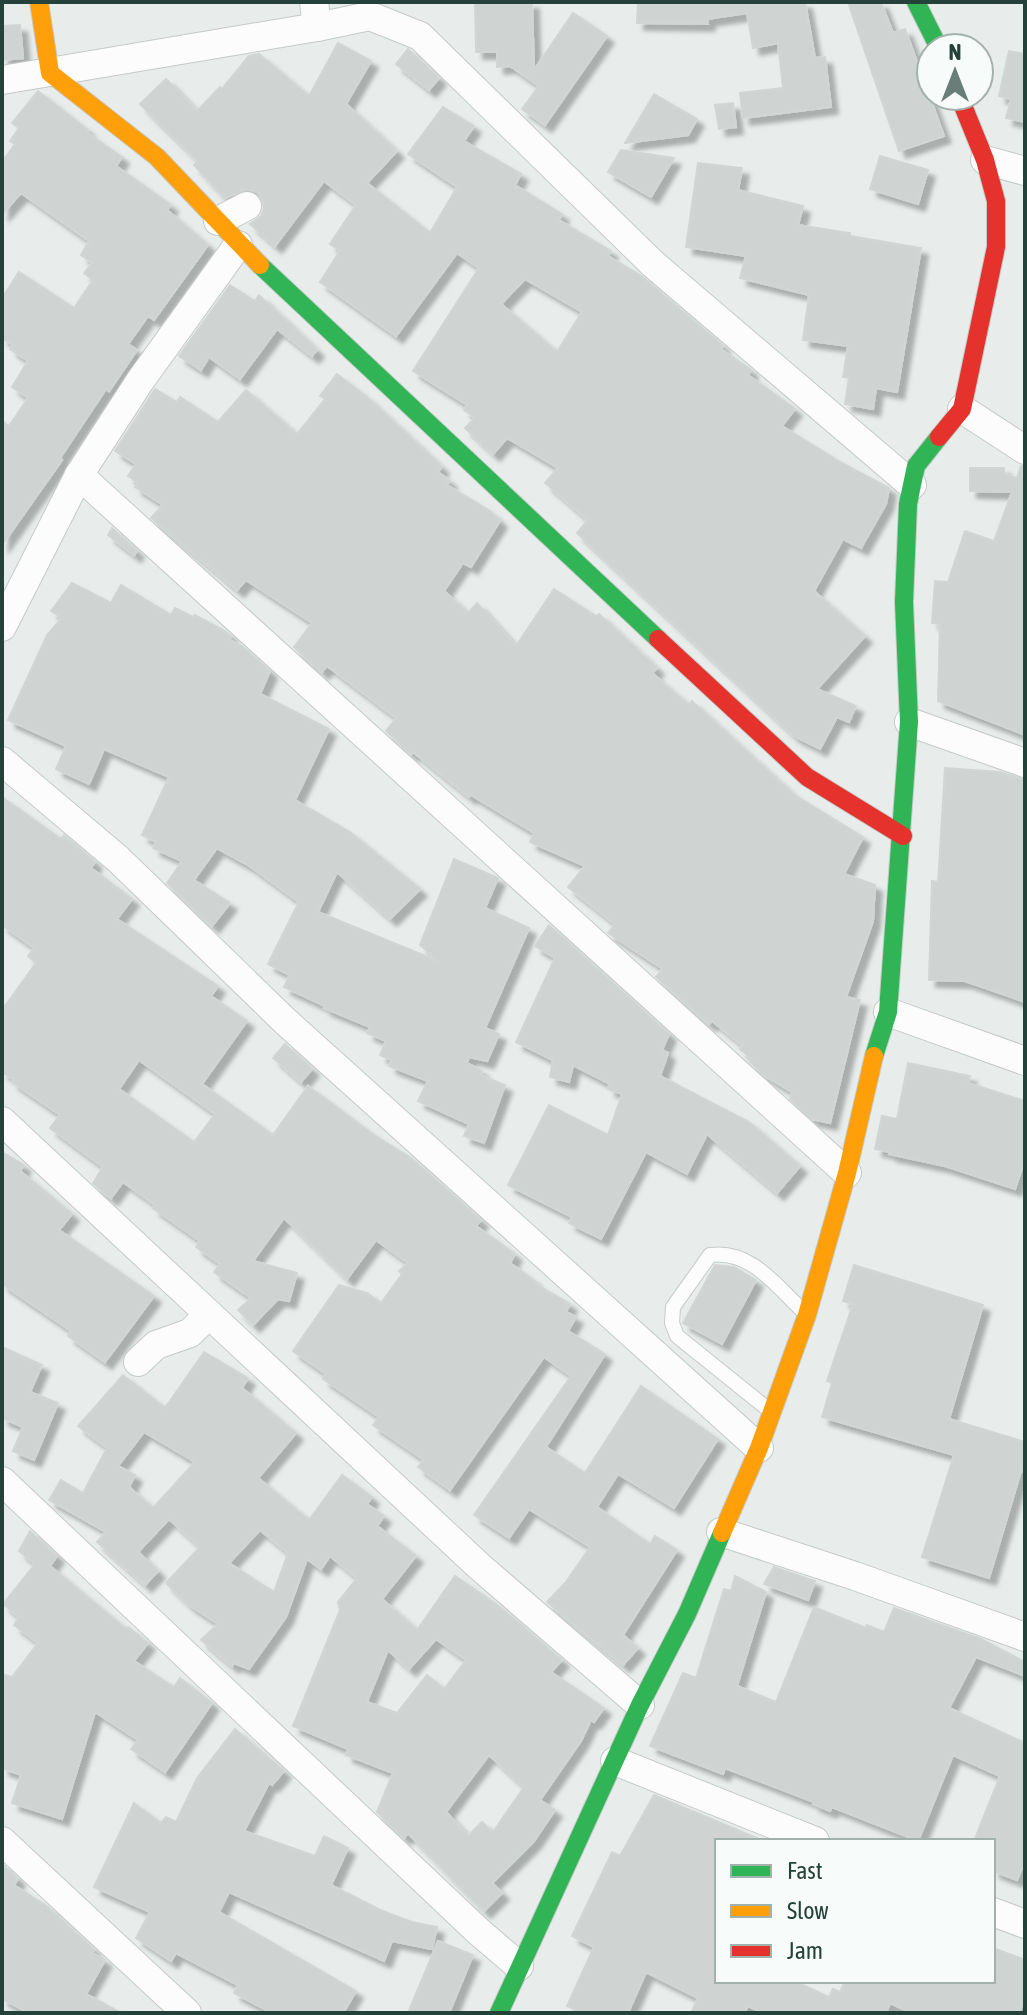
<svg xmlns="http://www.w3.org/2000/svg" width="1027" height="2015" font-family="'Asap Condensed',sans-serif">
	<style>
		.building { fill: #cfd4d2; stroke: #d1d6d4; stroke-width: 2; fill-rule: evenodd; filter: url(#shadow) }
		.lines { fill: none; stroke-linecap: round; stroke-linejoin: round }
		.lane-casing { stroke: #c5cac8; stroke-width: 16 }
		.street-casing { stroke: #c5cac8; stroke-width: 30 }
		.fast-casing { stroke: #c3cbc8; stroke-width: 20 }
		.slow-casing { stroke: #c3cbc8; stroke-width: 20 }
		.jam-casing { stroke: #c3cbc8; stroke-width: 20 }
		.lane { stroke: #fcfcfc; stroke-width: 14 }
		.street { stroke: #fcfcfc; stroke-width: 28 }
		.fast { stroke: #30b455; stroke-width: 18 }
		.slow { stroke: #ff9f0a; stroke-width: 18 }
		.jam { stroke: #e5322d; stroke-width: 18 }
	</style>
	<defs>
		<filter id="shadow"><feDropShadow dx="7" dy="7" stdDeviation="2" flood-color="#0004"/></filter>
	</defs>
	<rect width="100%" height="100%" fill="#e8edeb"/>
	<!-- building -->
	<g class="building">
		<polygon points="475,2 532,2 534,70 573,13 607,36 545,125 522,109 539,86 510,66 497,67 497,52 476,52"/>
		<polygon points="638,2 805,2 815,58 825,57 831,107 743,118 740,93 783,88 778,43 753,48 747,13 707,19 708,24 637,23"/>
		<polygon points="848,2 881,2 893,33 905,29 944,136 899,151"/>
		<polygon points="20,25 23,58 2,60 2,26"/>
		<path d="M338 43 371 61 346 104 397 151 367 183 430 233 457 187 408 154 443 107 474 126 464 141 521 174 515 185 562 214 559 220 611 251 608 256 640 275 723 346 721 349 751 370 748 375 795 409 782 426 840 462 889 488 886 504 861 548 843 539 814 591 865 636 817 689 856 706 849 722 837 717 820 749 794 736 577 533 588 520 545 483 558 468 507 438 493 454 465 428 475 418 464 410 467 405 413 371 479 268 457 253 396 336 320 282 340 251 330 244 356 205 324 181 275 246 250 224 261 216 264 208 262 199 257 192 247 189 225 198 194 165 198 161 140 104 166 79 197 111 220 87 222 89 249 56 259 54 309 96ZM525 279 582 312 557 352 501 304Z"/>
		<polygon points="408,49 439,78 429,90 396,64"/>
		<polygon points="1009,51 1025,54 1025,122 1006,118 1011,99 999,96"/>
		<polygon points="38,91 88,130 86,132 122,157 116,166 171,205 167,210 208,245 154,320 148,316 128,344 137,350 109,391 106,389 60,458 62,460 2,545 2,421 9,426 28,398 12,387 28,361 10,349 13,345 2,338 2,298 19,272 74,308 93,280 84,273 92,263 81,255 89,241 21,193 2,214 2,162 15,144 10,141 19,128 12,123"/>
		<polygon points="654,94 697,119 688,135 625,143"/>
		<polygon points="733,103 736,127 719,129 715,105"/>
		<polygon points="621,150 674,158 651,197 608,172"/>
		<polygon points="880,156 928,170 918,204 870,189"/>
		<polygon points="698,163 742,168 738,190 803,206 798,225 850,233 850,236 921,248 897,392 876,388 873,409 845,404 849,378 843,377 848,346 803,340 809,295 740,278 746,256 686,247"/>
		<polygon points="230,285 255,301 259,295 317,350 312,356 277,329 240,379 209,357 201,370 179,356"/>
		<polygon points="337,374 368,398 442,467 438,472 450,481 447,485 490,511 500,521 471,567 463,563 444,591 468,613 477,603 516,646 554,589 596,616 599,614 657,668 652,673 689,705 692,701 694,703 793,794 863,837 844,874 875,885 873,921 846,997 860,1000 830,1123 812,1119 790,1099 792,1092 765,1076 750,1062 752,1059 740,1049 743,1046 712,1021 709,1024 656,977 663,969 608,933 615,924 568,887 585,866 530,842 534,833 471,795 469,797 413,752 411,754 386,731 396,718 327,666 322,672 294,647 312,623 246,580 237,590 157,523 151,518 163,505 135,487 138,483 128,476 136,464 115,451 155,389 177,402 180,397 218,422 246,390 297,434 325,399 320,396"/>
		<polygon points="1021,466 1025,467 1025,735 938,701 940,624 932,623 935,581 948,582 965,531 994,541 1012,492 970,491 970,468 1004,468 1004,474 1017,478"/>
		<polygon points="112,528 137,551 134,555 108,535"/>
		<polygon points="72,583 111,603 121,585 171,615 175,608 193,617 195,615 225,631 231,636 229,640 242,646 270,671 260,694 329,729 295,800 350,832 420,889 390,919 337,872 318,912 440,962 420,945 454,859 498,878 485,908 529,928 485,1028 499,1034 487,1061 469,1057 467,1063 482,1071 480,1075 505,1085 484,1143 464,1136 469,1124 418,1101 428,1081 389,1066 392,1060 380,1055 386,1041 367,1033 370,1027 324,1008 325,1006 284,987 290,975 268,964 299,902 248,865 217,848 194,880 230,903 212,926 167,883 182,861 153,848 156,842 142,835 169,777 104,749 89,784 56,769 66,746 8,720 47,635 62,618 51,611"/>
		<polygon points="945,768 1000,772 1025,780 1025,1002 965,981 929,980 932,881 938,882"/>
		<path d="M2 797 61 839 64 835 95 862 91 868 132 899 117 919 218 986 211 996 247 1021 202 1084 273 1135 308 1086 374 1135 411 1158 481 1220 476 1226 515 1254 510 1263 535 1281 534 1283 570 1304 566 1312 576 1317 568 1331 605 1354 546 1447 585 1473 641 1386 718 1439 674 1508 618 1474 597 1507 650 1544 655 1536 677 1550 623 1635 638 1648 623 1665 547 1602 566 1582 590 1547 529 1509 509 1538 474 1515 571 1376 544 1357 450 1490 418 1467 424 1460 373 1425 379 1417 323 1379 326 1374 293 1351 339 1285 367 1293 381 1303 402 1274 399 1271 408 1263 376 1240 347 1279 284 1218 253 1261 297 1273 289 1301 278 1299 253 1325 238 1310 251 1298 214 1272 220 1264 196 1247 200 1241 153 1208 155 1205 123 1182 111 1198 104 1193 93 1183 103 1167 50 1128 60 1115 12 1082 14 1080 2 1072V1010L36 963 28 956 34 948 2 925ZM139 1060 215 1114 194 1142 119 1089Z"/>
		<polygon points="549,925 669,1034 662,1050 668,1053 660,1076 749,1122 800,1166 777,1193 707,1134 687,1174 646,1152 601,1239 569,1223 572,1217 508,1185 549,1105 608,1135 622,1094 608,1089 610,1084 573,1065 569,1082 550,1077 553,1060 516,1042 555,958 535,946"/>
		<polygon points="285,1044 312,1069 301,1082 273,1058"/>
		<polygon points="908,1063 970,1076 968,1083 1025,1101 1025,1159 1015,1189 945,1166 889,1154 890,1152 875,1149 882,1116 897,1119"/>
		<polygon points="2,1152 24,1165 20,1171 72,1214 59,1230 154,1296 105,1362 68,1336 71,1331 2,1284"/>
		<polygon points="715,1265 734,1267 756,1280 722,1344 683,1323"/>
		<polygon points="854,1265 983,1305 949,1419 1025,1442 1025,1472 1021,1471 989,1578 922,1557 954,1455 822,1417 832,1383 827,1381 853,1304 843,1301"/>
		<polygon points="2,1347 42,1365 30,1392 58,1403 34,1460 13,1451 23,1427 2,1418"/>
		<path d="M204 1352 248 1378 242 1388 296 1433 258 1478 309 1520 342 1475 372 1497 367 1504 384 1516 377 1526 416 1556 382 1599 417 1630 455 1576 500 1607 562 1660 551 1672 604 1708 594 1722 591 1720 581 1741 540 1800 555 1810 534 1841 492 1883 502 1893 484 1911 408 1833 404 1838 377 1812 393 1773 346 1755 348 1749 293 1726 340 1610 338 1602 357 1578 330 1556 321 1569 307 1559 286 1617 249 1669 234 1663 232 1666 201 1640 218 1624 189 1605 166 1583 200 1547 169 1519 138 1552 158 1571 145 1585 97 1542 106 1532 49 1500 61 1480 83 1493 107 1448 78 1426 123 1375 165 1408ZM144 1432 195 1462 153 1508 129 1487 135 1475 118 1466ZM260 1530 288 1553 274 1592 229 1563ZM436 1639 466 1660 444 1689 427 1675 397 1713 367 1702 388 1650 409 1669ZM489 1755 524 1787 493 1832 482 1822 468 1836 446 1812Z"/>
		<polygon points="30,1531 57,1556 50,1566 126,1629 128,1627 148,1643 134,1661 174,1687 180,1678 212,1703 165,1772 131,1749 138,1740 95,1712 62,1819 12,1803 21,1775 2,1768 2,1674 12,1677 38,1643 14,1625 19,1617 3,1604 35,1564 19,1551"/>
		<polygon points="774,1567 815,1581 808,1600 764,1584"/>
		<polygon points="735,1576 766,1592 737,1686 776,1702 814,1607 866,1628 867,1625 884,1632 894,1608 981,1639 1025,1662 1025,1676 976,1657 949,1708 1025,1743 1025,1861 1017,1880 993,1871 993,1841 974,1841 1000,1776 953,1755 918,1841 832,1807 830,1811 813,1804 814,1802 725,1768 723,1774 650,1746 683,1673 696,1678 724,1589 731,1591"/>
		<polygon points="235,1729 284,1771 272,1785 269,1783 244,1831 315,1856 324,1836 348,1848 331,1885 380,1910 412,1922 437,1927 432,1949 392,1941 384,1961 229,1892 219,1912 356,1991 343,2013 272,2013 234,1993 238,1985 176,1953 171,1961 136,1938 150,1912 94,1887 134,1803 161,1823 166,1817 176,1822 197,1778"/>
		<polygon points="654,1795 764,1841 717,1841 717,1981 794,1981 829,1997 833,1989 840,1992 845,1981 993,1981 993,1948 1025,1960 1025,1997 1019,2013 912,2013 890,2003 886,2013 764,2013 748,2006 744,2013 691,2013 698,1998 646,1972 628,2013 582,2013 567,2006 594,1947 572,1936 612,1852 620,1856"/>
		<polygon points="2,1864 18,1879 14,1885 48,1907 94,1950 92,1953 105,1960 86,1994 121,2013 29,2013 2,1999"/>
		<polygon points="438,1941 473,1955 449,2013 408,2013"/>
	</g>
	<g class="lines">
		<defs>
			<path id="lane" d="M769 1410 677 1336 672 1323 673 1307 710 1255C751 1249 777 1287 804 1312"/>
			<g id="street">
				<polyline points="314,2 317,27"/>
				<polyline points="2,80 317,27 370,16 420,36 652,263 912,485"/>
				<polyline points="985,160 1025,171"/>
				<polyline points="218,221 247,206"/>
				<polyline points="962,409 1025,450"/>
				<polyline points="79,475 847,1173"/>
				<polyline points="2,627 79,475 140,381 238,245"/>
				<polyline points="909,722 1025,763"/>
				<polyline points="2,761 118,859 285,1021 759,1448"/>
				<polyline points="888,1012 1025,1061"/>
				<polyline points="2,1121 480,1567 640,1705"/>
				<polyline points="138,1362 156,1345 190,1333 209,1314"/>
				<polyline points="2,1481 478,1931 519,1966"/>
				<polyline points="721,1532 855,1576 1025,1637"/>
				<polyline points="615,1761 815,1841"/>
				<polyline points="2,1841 187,2013"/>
				<polyline points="993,1912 1025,1924"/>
			</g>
			<g id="fast">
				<polyline points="916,2 939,48"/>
				<polyline points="260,265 658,639"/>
				<polyline points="874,1056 888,1012 909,722 904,602 908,504 916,466 939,437"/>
				<polyline points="499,2013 640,1705 687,1614 722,1533"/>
			</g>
			<g id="slow">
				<polyline points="39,2 50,73 157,157 260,265"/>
				<polyline points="722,1533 759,1448 807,1315 847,1173 874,1056"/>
			</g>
			<g id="jam">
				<polyline points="939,437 962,409 996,247 996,201 985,160 959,96"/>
				<polyline points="658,639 807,777 903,836"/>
			</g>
		</defs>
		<!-- lane casing -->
		<use href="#lane" class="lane-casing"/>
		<!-- street casing -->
		<use href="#street" class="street-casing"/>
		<!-- fast casing -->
		<use href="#fast" class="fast-casing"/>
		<!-- slow casing -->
		<use href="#slow" class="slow-casing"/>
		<!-- jam casing -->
		<use href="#jam" class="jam-casing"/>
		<!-- lane -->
		<use href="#lane" class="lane"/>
		<!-- street -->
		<use href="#street" class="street"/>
		<!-- fast -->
		<use href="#fast" class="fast"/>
		<!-- slow -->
		<use href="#slow" class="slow"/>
		<!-- jam -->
		<use href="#jam" class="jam"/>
	</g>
	<!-- border -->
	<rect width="1027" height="2015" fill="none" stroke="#24423a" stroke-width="8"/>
	<!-- legend -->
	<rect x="715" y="1839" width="280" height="144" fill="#f7fbf9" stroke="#a3b1ad" stroke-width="2"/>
	<rect x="731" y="1865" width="40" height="12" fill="#30b455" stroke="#a3b1ad" stroke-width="2"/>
	<text x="787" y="1879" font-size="24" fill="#24423a">Fast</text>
	<rect x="731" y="1905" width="40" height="12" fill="#ff9f0a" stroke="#a3b1ad" stroke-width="2"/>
	<text x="787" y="1919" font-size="24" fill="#24423a">Slow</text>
	<rect x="731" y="1945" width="40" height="12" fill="#e5322d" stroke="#a3b1ad" stroke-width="2"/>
	<text x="787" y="1959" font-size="24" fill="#24423a">Jam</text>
	<!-- north arrow -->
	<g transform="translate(955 72)"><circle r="38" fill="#f7fbf9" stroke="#a3b1ad" stroke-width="2"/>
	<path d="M0-6L14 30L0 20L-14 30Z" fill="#697e78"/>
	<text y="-12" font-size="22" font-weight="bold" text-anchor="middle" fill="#24423a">N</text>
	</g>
</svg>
